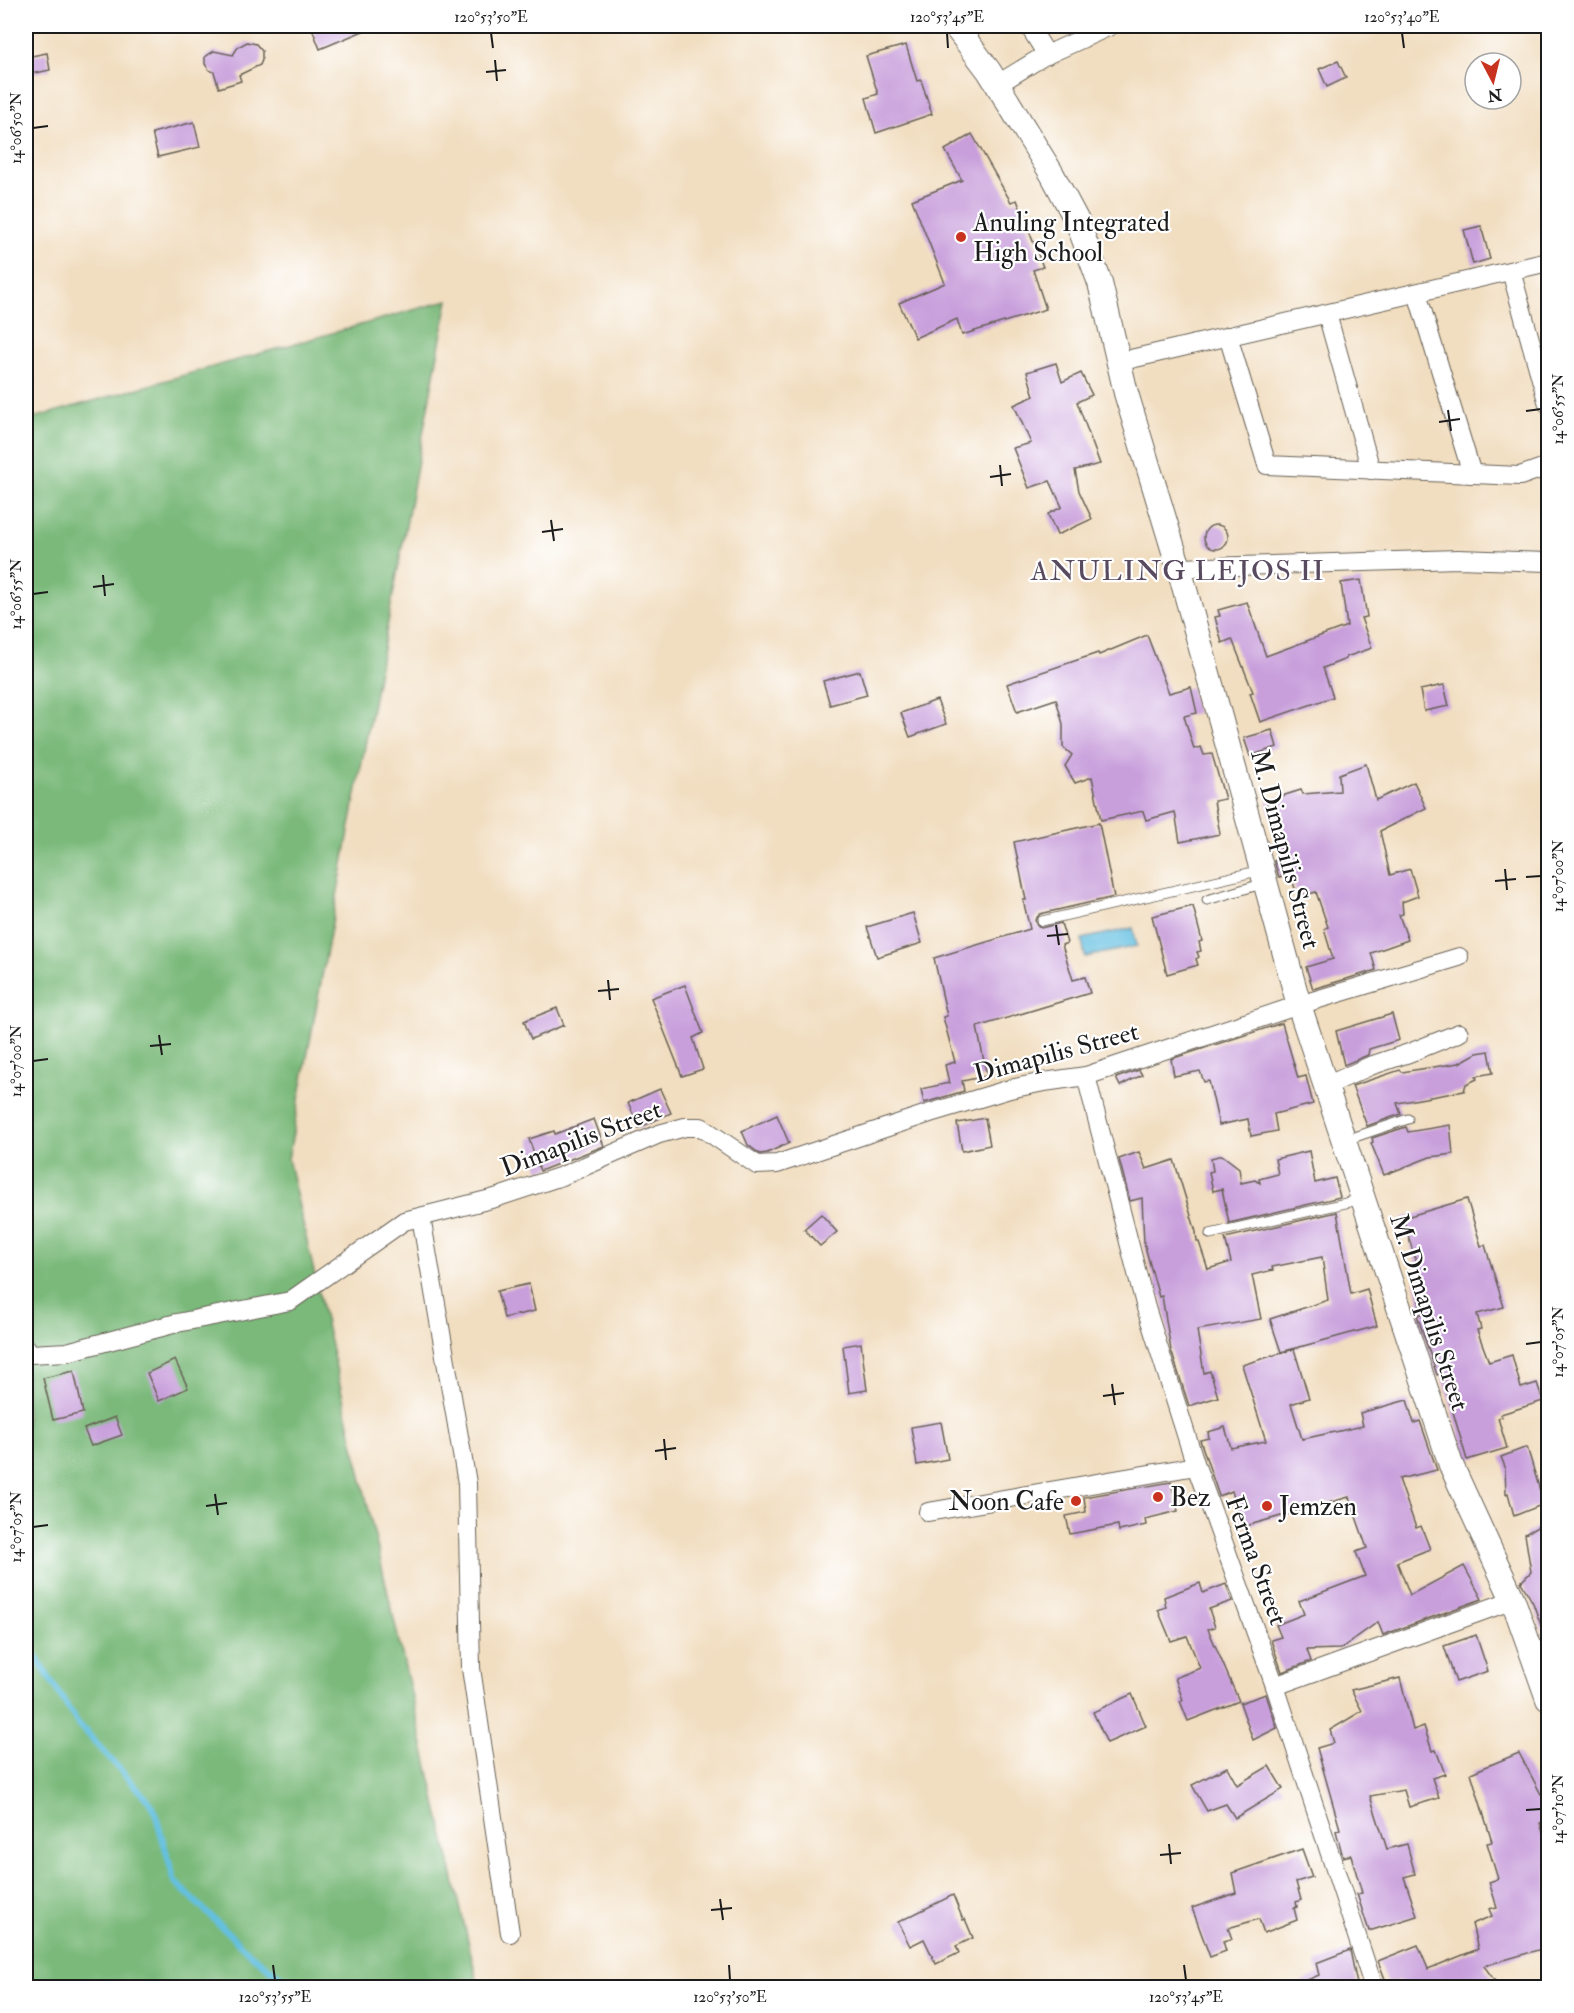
<svg xmlns="http://www.w3.org/2000/svg" width="1574" height="2013" font-family="'IM FELL Double Pica',serif">
	<style>
		.forest { fill: #7ab97a; stroke: #4b6a4b; stroke-width: 1.5 }
		.water { fill: #63c0e1; stroke: #406e7e; stroke-width: 1.5 }
		.lines { fill: none; stroke-linecap: round; stroke-linejoin: round }
		.stream { stroke: #63c0e1; stroke-width: 6 }
		.building { fill: #c89fdb }
		.lane-casing { stroke: #676055; stroke-width: 11 }
		.street-casing { stroke: #676055; stroke-width: 20 }
		.secondary-casing { stroke: #676055; stroke-width: 26 }
		.lane { stroke: #fff; stroke-width: 9 }
		.street { stroke: #fff; stroke-width: 18 }
		.secondary { stroke: #fff; stroke-width: 24 }
		.ticks { fill: none; stroke: #1c1c1c; stroke-width: 2 }
		.poi-dot { fill: #c8321e; stroke: #fff; stroke-width: 2 }
		.labels { text-anchor: middle; stroke-width: 4.5; stroke-linejoin: round; paint-order: stroke }
		.poi-label { font-size: 26px; fill: #1c1c1c; stroke: #fff; text-anchor: start }
		.street-label { font-size: 26px; fill: #1c1c1c; stroke: #fff }
		.quarter-label { font-size: 28px; letter-spacing: 1.5px; fill: #584a5f; stroke: #fff }
		.neatline { fill: none; stroke: #1c1c1c; stroke-width: 2 }
		.ticks-label { font-size: 15px; text-anchor: middle; fill: #1c1c1c }
	</style>
	<rect width="100%" height="100%" fill="#fff"/>
	<filter id="ink" filterUnits="userSpaceOnUse"><feTurbulence type="fractalNoise" baseFrequency=".0167" numOctaves="2"/><feDisplacementMap in="SourceGraphic" scale="12" xChannelSelector="R" yChannelSelector="G"/><feConvolveMatrix kernelMatrix="1 2 1 2 8 2 1 2 1" color-interpolation-filters="sRGB"/></filter>
	<filter id="wash" filterUnits="userSpaceOnUse"><feTurbulence type="fractalNoise" baseFrequency=".008" numOctaves="4" result="noise"/><feDisplacementMap in="SourceGraphic" scale="24" xChannelSelector="R" yChannelSelector="G"/><feGaussianBlur stdDeviation="1.35" result="paint"/><feColorMatrix in="noise" values="0 0 0 0 0 0 0 0 0 0 0 0 0 0 0 0 0 1.4 0 .05"/><feComposite in="paint" operator="in"/></filter>
	<g filter="url(#wash)">
		<rect width="100%" height="100%" fill="#f1ddbf"/>
		<!-- forest -->
		<polygon class="forest" points="448,300 288,1159 477,1980 484,1987 26,1987 26,420"/>
		<!-- water -->
		<polygon class="water" points="1133,928 1137,946 1085,957 1082,939"/>
		<g class="lines">
			<!-- stream -->
			<polyline class="stream" points="26,1641 77,1722 153,1806 175,1882 249,1953 296,1988"/>
		</g>
		<g id="blocks">
			<!-- building -->
			<g class="building">
				<polygon points="311,26 375,26 320,49"/>
				<polygon points="247,42 256,44 262,51 262,60 260,65 239,75 241,81 219,88 214,72 209,70 205,64 205,57 214,51 233,55 238,47"/>
				<polygon points="906,45 917,81 921,80 932,114 876,133 866,98 878,94 866,56"/>
				<polygon points="47,53 50,70 26,75 26,57"/>
				<polygon points="1338,61 1346,78 1327,87 1319,69"/>
				<polygon points="194,122 200,147 158,157 152,133"/>
				<polygon points="972,134 1011,202 1017,200 1043,267 1033,270 1046,309 962,335 957,319 915,338 899,303 945,283 912,200 962,180 945,150"/>
				<polygon points="1481,226 1490,259 1473,264 1464,230"/>
				<polygon points="1056,363 1062,382 1081,373 1092,395 1077,402 1100,464 1075,470 1079,491 1092,519 1057,535 1048,514 1062,507 1050,481 1029,488 1013,448 1031,443 1014,405 1034,396 1027,372"/>
				<circle cx="1216" cy="537" r="12"/>
				<polygon points="1361,580 1367,617 1361,618 1372,648 1346,657 1346,659 1323,668 1333,697 1260,722 1250,693 1253,692 1232,639 1222,643 1215,617 1220,616 1218,610 1247,602 1266,656 1347,626 1341,583"/>
				<polygon points="1147,635 1169,693 1191,687 1197,713 1184,716 1194,749 1201,747 1204,755 1212,754 1225,799 1214,801 1220,834 1180,842 1175,812 1146,820 1143,811 1101,820 1092,777 1075,783 1065,766 1072,755 1063,747 1063,724 1056,699 1017,712 1007,684 1098,653 1099,655"/>
				<polygon points="860,671 867,695 830,705 823,681"/>
				<polygon points="1444,685 1449,706 1424,711 1420,690"/>
				<polygon points="937,700 946,724 910,737 901,713"/>
				<polygon points="1272,730 1277,747 1250,756 1244,738"/>
				<polygon points="1366,764 1376,800 1414,782 1426,808 1380,831 1390,875 1410,869 1418,896 1402,902 1403,914 1399,915 1408,940 1371,953 1376,970 1313,989 1306,967 1333,959 1324,929 1328,927 1316,892 1298,897 1290,874 1279,877 1274,861 1284,858 1266,801 1301,790 1303,794 1340,791 1339,774"/>
				<polygon points="1099,823 1114,897 1040,914 1035,920 1037,925 1041,928 1061,923 1067,943 1062,945 1073,980 1085,977 1090,993 977,1027 987,1076 962,1081 964,1091 924,1103 921,1089 949,1083 945,1065 955,1062 943,1017 947,1016 934,958 1030,929 1023,900 1026,900 1014,842"/>
				<polygon points="1193,906 1202,941 1199,942 1201,951 1197,952 1199,957 1196,959 1198,965 1167,974 1152,916"/>
				<polygon points="913,913 922,943 877,957 867,927"/>
				<polygon points="685,985 703,1033 693,1038 703,1069 682,1076 651,998"/>
				<polygon points="557,1008 564,1025 531,1039 524,1021"/>
				<polygon points="1392,1014 1399,1040 1369,1049 1368,1055 1344,1065 1336,1031"/>
				<polygon points="1282,1023 1298,1078 1306,1076 1313,1104 1274,1114 1277,1131 1251,1136 1248,1119 1219,1125 1209,1081 1204,1082 1200,1071 1174,1076 1171,1059"/>
				<polygon points="1489,1051 1493,1073 1476,1076 1477,1079 1466,1084 1464,1091 1397,1103 1401,1114 1367,1126 1352,1086 1400,1070 1402,1072 1459,1063 1477,1053"/>
				<polygon points="1139,1070 1142,1075 1120,1086 1116,1078"/>
				<polygon points="660,1089 671,1113 639,1128 628,1103"/>
				<polygon points="777,1115 789,1143 767,1153 760,1154 748,1145 742,1131"/>
				<polygon points="985,1118 990,1145 962,1151 957,1123"/>
				<polygon points="594,1119 604,1146 540,1171 529,1139 554,1131 555,1134"/>
				<polygon points="1450,1125 1453,1154 1430,1157 1384,1175 1371,1143 1373,1142 1372,1138 1406,1127 1408,1132"/>
				<polygon points="1309,1151 1315,1183 1335,1178 1340,1197 1229,1223 1222,1189 1213,1191 1209,1172 1213,1171 1211,1158 1222,1155 1239,1168 1241,1183 1255,1180 1260,1183 1259,1179 1278,1174 1275,1159"/>
				<polygon points="1139,1152 1146,1169 1174,1160 1196,1232 1197,1242 1199,1242 1208,1269 1231,1262 1225,1238 1337,1212 1351,1294 1367,1289 1377,1326 1281,1352 1270,1319 1328,1300 1322,1257 1272,1267 1273,1270 1252,1275 1261,1319 1197,1330 1204,1373 1210,1371 1218,1397 1189,1406 1171,1350 1162,1296 1159,1297 1144,1243 1142,1198 1130,1201 1119,1159"/>
				<polygon points="1467,1199 1481,1246 1485,1245 1504,1307 1477,1314 1481,1329 1477,1330 1489,1362 1512,1355 1521,1388 1537,1383 1543,1401 1501,1414 1502,1417 1498,1418 1507,1448 1467,1460 1442,1374 1437,1375 1417,1315 1422,1314 1415,1281 1421,1279 1403,1218"/>
				<polygon points="821,1214 837,1232 820,1246 804,1229"/>
				<polygon points="529,1284 535,1311 504,1318 497,1291"/>
				<polygon points="861,1343 867,1390 849,1393 843,1346"/>
				<polygon points="1294,1349 1309,1398 1291,1404 1302,1439 1363,1426 1360,1413 1407,1400 1414,1423 1420,1421 1437,1470 1399,1479 1416,1528 1421,1526 1430,1549 1397,1562 1410,1595 1464,1566 1482,1599 1383,1635 1378,1622 1340,1649 1307,1650 1311,1661 1282,1672 1271,1640 1281,1637 1276,1625 1304,1614 1299,1601 1365,1576 1356,1552 1367,1548 1349,1497 1242,1527 1232,1491 1219,1496 1200,1440 1209,1438 1208,1432 1225,1427 1231,1448 1266,1441 1242,1365"/>
				<polygon points="175,1360 188,1388 159,1401 147,1373"/>
				<polygon points="74,1371 83,1413 53,1420 43,1378"/>
				<polygon points="115,1417 122,1435 91,1446 84,1429"/>
				<polygon points="941,1422 948,1459 917,1465 911,1427"/>
				<polygon points="1527,1447 1544,1504 1514,1516 1508,1493 1506,1494 1505,1467 1501,1457"/>
				<polygon points="1171,1482 1178,1511 1145,1519 1146,1525 1119,1531 1118,1525 1070,1534 1066,1516 1086,1512 1084,1497"/>
				<polygon points="1548,1521 1548,1639 1546,1639 1533,1603 1521,1582 1531,1572 1525,1534"/>
				<polygon points="1200,1583 1203,1593 1226,1584 1232,1601 1209,1609 1215,1627 1208,1629 1239,1701 1188,1721 1180,1701 1183,1700 1175,1678 1200,1668 1187,1636 1171,1641 1158,1610 1166,1607 1164,1597"/>
				<polygon points="1476,1635 1488,1671 1456,1682 1444,1646"/>
				<polygon points="1400,1678 1413,1730 1424,1726 1432,1751 1436,1750 1445,1774 1432,1778 1439,1798 1409,1807 1404,1790 1370,1796 1387,1849 1407,1844 1415,1874 1404,1877 1417,1916 1369,1931 1357,1894 1362,1893 1351,1855 1343,1857 1336,1831 1340,1829 1317,1748 1334,1743 1330,1730 1362,1711 1351,1690"/>
				<polygon points="1132,1694 1146,1726 1107,1743 1093,1712"/>
				<polygon points="1266,1694 1277,1728 1253,1740 1240,1703"/>
				<polygon points="1519,1753 1541,1794 1548,1792 1548,1820 1540,1823 1548,1848 1548,1947 1484,1966 1500,1988 1401,1988 1399,1980 1387,1984 1378,1961 1418,1945 1428,1969 1478,1949 1472,1924 1492,1916 1489,1909 1497,1907 1489,1882 1498,1879 1487,1843 1492,1842 1471,1773"/>
				<polygon points="1269,1766 1283,1789 1235,1818 1226,1804 1207,1811 1192,1785 1227,1767 1237,1785"/>
				<polygon points="1302,1849 1312,1877 1296,1882 1301,1900 1296,1902 1297,1907 1294,1908 1297,1920 1264,1933 1259,1919 1228,1928 1232,1939 1223,1941 1226,1951 1210,1957 1192,1908 1236,1893 1232,1873"/>
				<polygon points="953,1895 963,1920 965,1919 973,1938 956,1946 959,1953 936,1964 924,1939 910,1946 898,1922"/>
				<polygon points="1350,1950 1357,1984 1348,1988 1289,1988 1319,1975 1316,1963"/>
			</g>
		</g>
	</g>
	<g filter="url(#ink)">
		<use href="#blocks" fill-opacity="0" stroke="#676055" stroke-width="1.5"/>
		<g class="lines">
			<defs>
				<g id="lane">
					<polyline points="1207,900 1265,883"/>
					<polyline points="1042,921 1262,870"/>
					<polyline points="1346,1140 1408,1119"/>
					<polyline points="1210,1234 1363,1199"/>
				</g>
				<g id="street">
					<polyline points="1029,26 1047,55"/>
					<polyline points="998,84 1042,57 1110,26"/>
					<polyline points="1511,271 1548,404"/>
					<polyline points="1417,293 1472,474"/>
					<polyline points="1327,314 1371,470"/>
					<polyline points="1228,336 1267,465 1520,476 1548,466"/>
					<polyline points="1118,362 1548,262"/>
					<polyline points="1179,568 1458,559 1548,562"/>
					<polyline points="1086,1076 1146,1308 1196,1466 1275,1686 1374,1988"/>
					<polyline points="1326,1086 1370,1066 1409,1053 1459,1033"/>
					<polyline points="421,1217 467,1483 471,1668 510,1933"/>
					<polyline points="26,1347 30,1354 67,1352 177,1323 290,1301 404,1221 495,1198 562,1176 659,1134 685,1127 701,1127 757,1165 777,1164 930,1113 1010,1089 1044,1082 1086,1076 1299,1005 1459,957"/>
					<polyline points="928,1512 1196,1466"/>
					<polyline points="1275,1686 1513,1600"/>
				</g>
				<polyline id="secondary" points="955,26 989,71 1052,174 1078,223 1100,283 1126,393 1179,568 1299,1005 1451,1465 1513,1600 1548,1699"/>
			</defs>
			<!-- lane casing -->
			<use href="#lane" class="lane-casing"/>
			<!-- street casing -->
			<use href="#street" class="street-casing"/>
			<!-- secondary casing -->
			<use href="#secondary" class="secondary-casing"/>
			<!-- lane -->
			<use href="#lane" class="lane"/>
			<!-- street -->
			<use href="#street" class="street"/>
			<!-- secondary -->
			<use href="#secondary" class="secondary"/>
		</g>
	</g>
	<!-- ticks -->
	<path class="ticks" d="M491 33 493 48M947 33 948 48M1402 33 1404 48M495 60 497 81M486 72 506 70M33 128 48 126M1448 410 1451 431M1526 411 1541 409M1439 422 1460 419M1000 465 1002 486M990 477 1011 474M551 520 554 541M542 532 563 529M103 575 105 596M93 587 114 584M33 594 48 592M1505 869 1507 890M1526 877 1541 876M1495 881 1516 879M1056 925 1059 945M1047 936 1068 934M608 980 610 1000M598 991 619 989M159 1035 162 1055M150 1046 171 1044M33 1061 48 1059M1526 1344 1541 1342M1112 1384 1115 1405M1103 1396 1124 1393M664 1439 666 1460M655 1451 676 1448M215 1494 218 1515M206 1506 227 1503M33 1527 48 1525M1526 1810 1541 1809M1169 1844 1171 1864M1160 1855 1181 1853M720 1899 723 1920M711 1910 732 1908M273 1965 275 1980M729 1965 730 1980M1184 1965 1186 1980"/>
	<!-- markers -->
	<g class="poi-dot">
		<circle cx="961" cy="237" r="6"/>
		<circle cx="1158" cy="1497" r="6"/>
		<circle cx="1076" cy="1501" r="6"/>
		<circle cx="1267" cy="1506" r="6"/>
	</g>
	<g class="labels">
		<!-- poi labels -->
		<g class="poi-label">
			<text x="973" y="231">Anuling Integrated<tspan x="973" dy="30">High School</tspan></text>
			<text x="1170" y="1506">Bez</text>
			<text x="1064" y="1510" text-anchor="end">Noon Cafe</text>
			<text x="1279" y="1515">Jemzen</text>
		</g>
		<!-- street labels -->
		<g class="street-label">
			<text transform="translate(1286 849) rotate(75)" y="9">M. Dimapilis Street</text>
			<text transform="translate(1056 1052) rotate(-15)" y="9">Dimapilis Street</text>
			<text transform="translate(581 1138) rotate(-21)" y="9">Dimapilis Street</text>
			<text transform="translate(1430 1312) rotate(72)" y="9">M. Dimapilis Street</text>
			<text transform="translate(1257 1560) rotate(70)" y="9">Ferma Street</text>
		</g>
		<!-- quarter labels -->
		<g class="quarter-label">
			<text x="1178" y="580">ANULING LEJOS II</text>
		</g>
	</g>
	<!-- margin -->
	<rect width="1574" height="2013" fill="none" stroke="#fff" stroke-width="66"/>
	<!-- north arrow -->
	<g transform="translate(1493 81) rotate(173)"><circle r="28" fill="#ffffff" stroke="#a4a4a4" stroke-width="1.5"/>
	<path d="M0-4.5L10 22L0 15L-10 22Z" fill="#c8321e"/>
	<text y="-9" font-size="16" font-weight="bold" text-anchor="middle" fill="#1c1c1c">N</text>
	</g>
	<rect x="33" y="33" width="1508" height="1947" class="neatline"/>
	<g class="ticks-label">
		<text x="491" y="22">120°53'50"E</text>
		<text x="947" y="22">120°53'45"E</text>
		<text x="1402" y="22">120°53'40"E</text>
		<text transform="translate(16 128) rotate(-90)" y="5">14°06'50"N</text>
		<text transform="translate(1558 409) rotate(-90)" y="5">14°06'55"N</text>
		<text transform="translate(16 594) rotate(-90)" y="5">14°06'55"N</text>
		<text transform="translate(1558 876) rotate(-90)" y="5">14°07'00"N</text>
		<text transform="translate(16 1061) rotate(-90)" y="5">14°07'00"N</text>
		<text transform="translate(1558 1342) rotate(-90)" y="5">14°07'05"N</text>
		<text transform="translate(16 1527) rotate(-90)" y="5">14°07'05"N</text>
		<text transform="translate(1558 1809) rotate(-90)" y="5">14°07'10"N</text>
		<text x="275" y="2002">120°53'55"E</text>
		<text x="730" y="2002">120°53'50"E</text>
		<text x="1186" y="2002">120°53'45"E</text>
	</g>
</svg>
